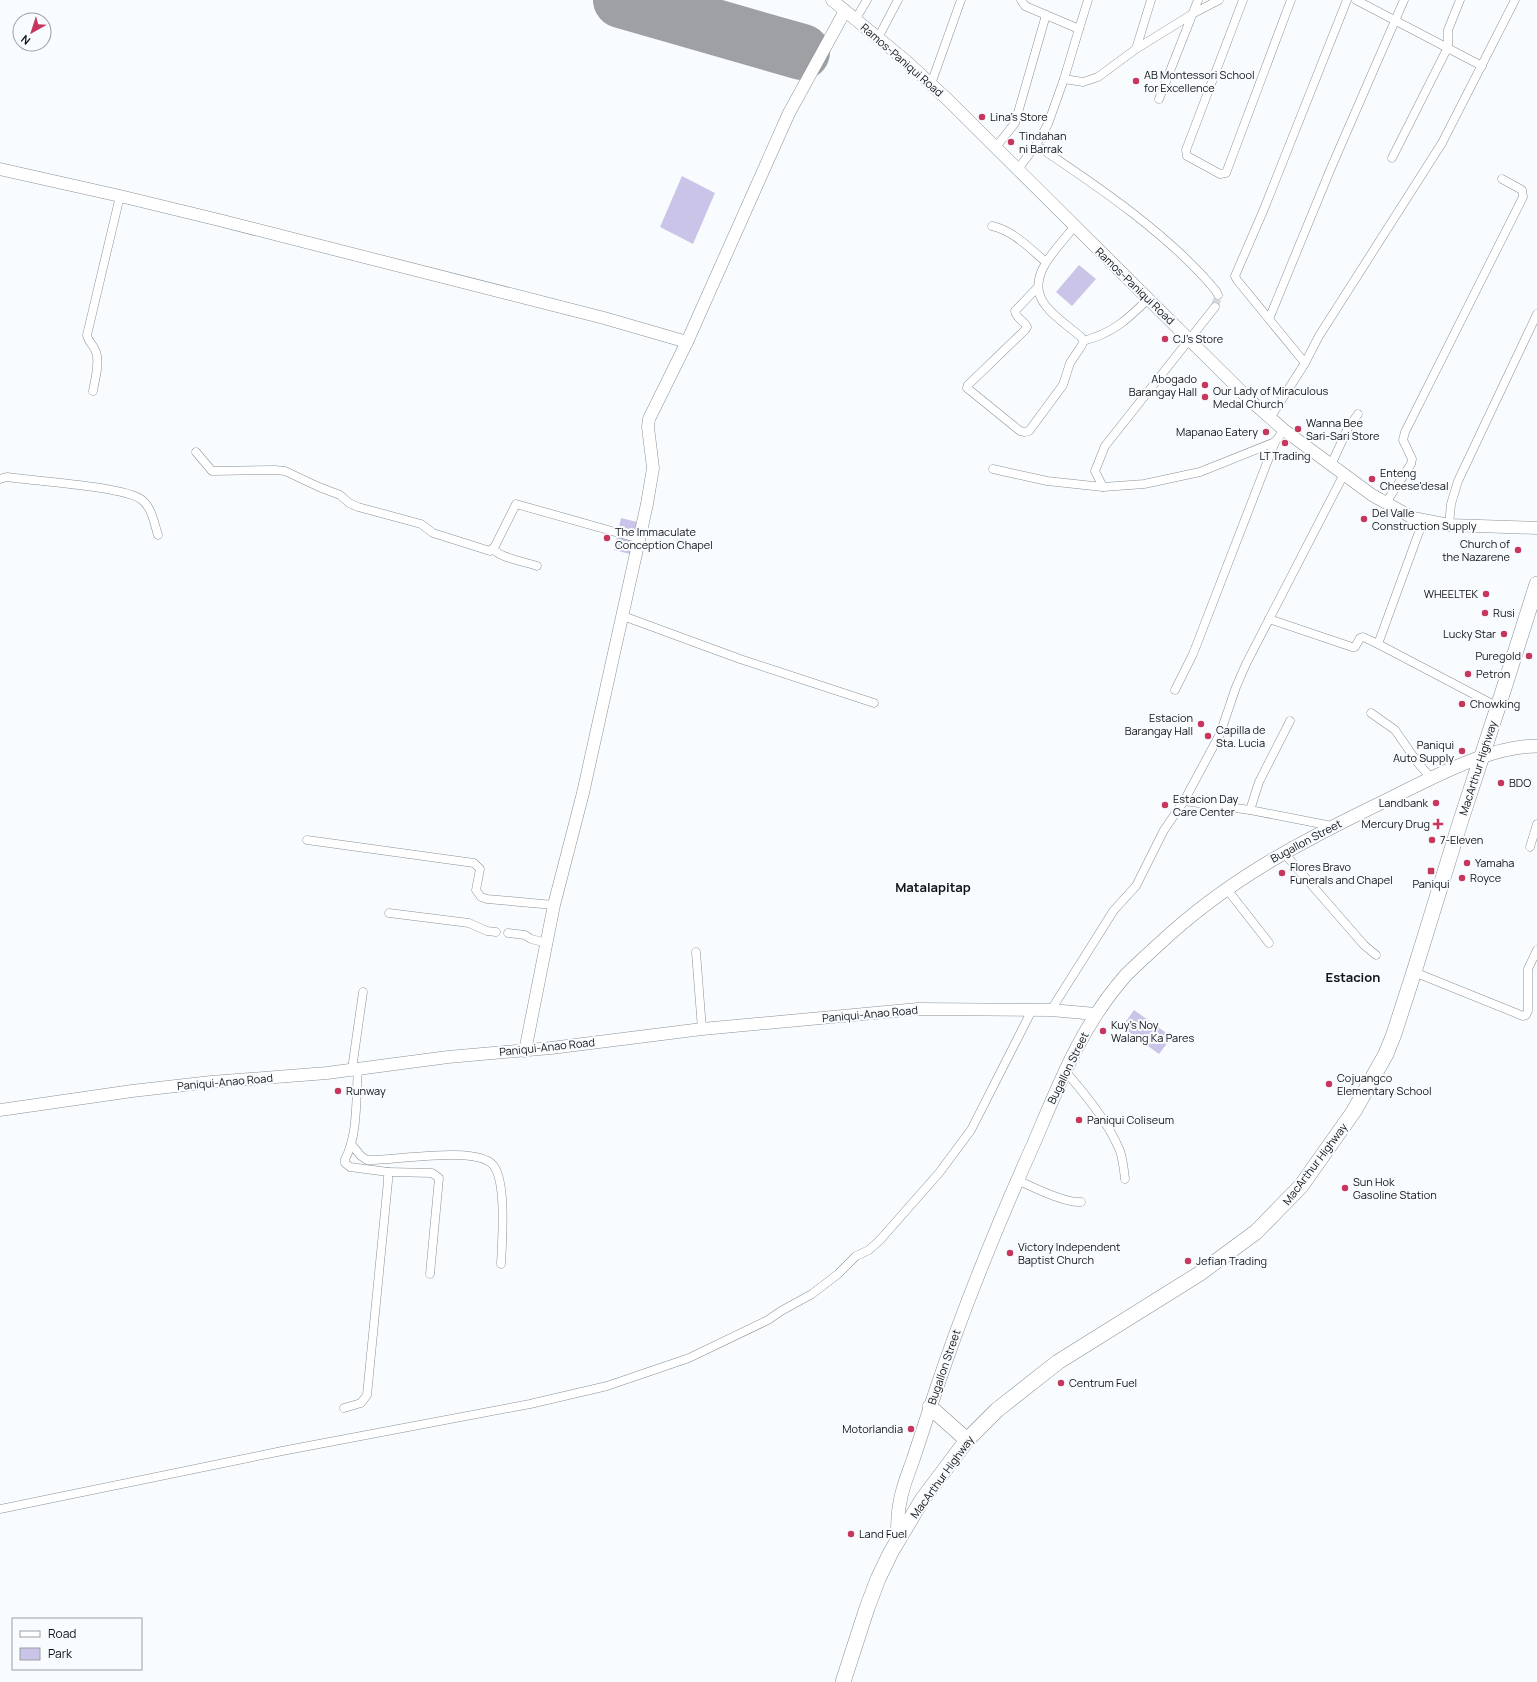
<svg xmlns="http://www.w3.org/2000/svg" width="1537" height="1682" font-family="Manrope,sans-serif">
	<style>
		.green { fill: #cac5e8 }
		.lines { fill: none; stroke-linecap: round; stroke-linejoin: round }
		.runway { stroke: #9ea0a3; stroke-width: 56 }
		.street-tunnel { stroke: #d6d9dc; stroke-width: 8; stroke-dasharray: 8 4; stroke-linecap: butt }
		.street-casing { stroke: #8a9196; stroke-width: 9 }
		.secondary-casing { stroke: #8a9196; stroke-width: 13 }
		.primary-casing { stroke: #8a9196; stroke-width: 14 }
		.highway-casing { stroke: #8a9196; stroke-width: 16 }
		.street { stroke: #fff; stroke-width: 8 }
		.secondary { stroke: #fff; stroke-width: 12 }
		.primary { stroke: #fff; stroke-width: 13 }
		.highway { stroke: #fff; stroke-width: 15 }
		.poi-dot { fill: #c6375e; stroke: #f9fcff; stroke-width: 1.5 }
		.labels { text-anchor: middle; stroke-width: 4; stroke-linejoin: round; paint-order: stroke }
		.street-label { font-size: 11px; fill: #111416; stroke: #f9fcff }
		.poi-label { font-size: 11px; fill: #111416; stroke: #f9fcff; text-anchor: start }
		.quarter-label { font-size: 13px; font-weight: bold; fill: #111416; stroke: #f9fcff }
	</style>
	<rect width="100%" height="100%" fill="#f9fcff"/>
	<!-- green -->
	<g class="green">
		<polygon points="682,176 715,193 693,244 660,227"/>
		<polygon points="1079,265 1096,279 1072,306 1056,292"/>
		<polygon points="621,518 637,522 630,554 614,550"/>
		<polygon points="1134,1010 1172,1037 1159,1054 1122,1027"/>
	</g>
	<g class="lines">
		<!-- runway -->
		<polyline class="runway" points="621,0 802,52"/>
		<!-- street-tunnel -->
		<polyline class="street-tunnel" points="1215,307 1218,295"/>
		<defs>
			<g id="street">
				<polyline points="1021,0 1025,6 1079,29 1088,0"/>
				<polyline points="1243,0 1186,150 1187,156 1220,174 1226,173 1291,0"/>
				<polyline points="1356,0 1482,66"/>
				<polyline points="855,20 867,0"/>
				<polyline points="878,38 898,0"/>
				<polyline points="1136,49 1151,0"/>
				<polyline points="1064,79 1083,82 1098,77 1136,49 1194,13 1219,0"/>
				<polyline points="931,84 961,0"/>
				<polyline points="1159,99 1198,0"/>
				<path d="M1036 145C1097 186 1169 234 1216 291L1218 295"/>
				<polyline points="996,147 1015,123 1046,15"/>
				<polyline points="1392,158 1448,47 1448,30 1460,0"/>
				<polyline points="1018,169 1036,145 1048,124 1064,79 1079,29"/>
				<path d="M992 226C1014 231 1029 248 1046 262"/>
				<path d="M1038 287 1015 311C1016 319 1024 320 1027 327L1025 330 968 385 967 388 1020 431 1025 432 1029 431 1063 385 1070 363 1082 345 1083 341 1081 337C1070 327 1055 318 1046 306 1023 278 1057 249 1074 227"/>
				<polyline points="1215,307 1105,446 1095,471 1103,487 1144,484 1200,472 1275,442"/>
				<polyline points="1269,319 1331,168 1404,0"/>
				<path d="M1083 341C1113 333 1127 320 1148 299"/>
				<polyline points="1305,363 1237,280 1235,276 1264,209 1347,0"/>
				<path d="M93 391C95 379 100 363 96 352 94 345 88 342 87 335L120 196"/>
				<polyline points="1270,418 1305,363 1319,336 1442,143 1515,0"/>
				<polyline points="196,452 212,471 275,470 285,471 319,487 340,495 349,503 358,507 421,524 433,533 490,551 495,546 516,504 640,539"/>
				<polyline points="1331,465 1348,428 1358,414"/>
				<polyline points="993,469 1047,481 1103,487"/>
				<path d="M0 479 7 477C32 481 125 486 142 500 152 508 154 523 158 535"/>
				<polyline points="1385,504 1411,464 1412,459 1403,440 1405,432 1523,197 1522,190 1502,179"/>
				<polyline points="1449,525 1451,504 1458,481 1537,314"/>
				<path d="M493 549C500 558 526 562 537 566"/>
				<polyline points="623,616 740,659 874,703"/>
				<polyline points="1269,619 1352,647 1355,647 1360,638 1363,637 1378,644 1423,521"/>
				<polyline points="1378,644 1498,707"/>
				<polyline points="1175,690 1193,654 1275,442 1284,430"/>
				<polyline points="1371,713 1395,730 1418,763 1432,779"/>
				<polyline points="1184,801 1250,810 1332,826"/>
				<polyline points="1250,810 1259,782 1290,721"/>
				<polyline points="307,840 474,863 480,869 476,890 481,897 487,899 554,905"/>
				<polyline points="1530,847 1537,824"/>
				<polyline points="1283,852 1364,945 1376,955"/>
				<polyline points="1226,888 1269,943"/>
				<polyline points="389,913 469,923 487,931 496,932"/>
				<polyline points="508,933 525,935 531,939 547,943"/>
				<polyline points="696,952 702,1029"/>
				<polyline points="1414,972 1523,1016 1526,1015 1528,1011 1528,969 1537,950"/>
				<polyline points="1051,1010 1114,910 1136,886 1164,830 1184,801 1220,734 1236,687 1246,664 1344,474"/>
				<polyline points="352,1069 363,992"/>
				<path d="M1065 1071C1086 1095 1108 1122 1120 1151 1123 1160 1124 1170 1125 1179"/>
				<path d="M351 1144 361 1156 367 1160C393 1161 477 1145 493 1165 507 1181 502 1243 501 1264"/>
				<polyline points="388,1172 432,1173 439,1178 430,1274"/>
				<path d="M1017 1180C1033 1187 1064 1203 1081 1202"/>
				<path d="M344 1408 361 1403 367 1395 388 1181V1172L350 1167 345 1163V1159C358 1137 356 1095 358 1069"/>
				<polyline points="0,1509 282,1451 530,1404 607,1386 689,1358 768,1320 781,1311 812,1294 838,1274 856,1256 869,1250 880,1240 939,1173 971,1130 1032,1010"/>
			</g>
			<g id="secondary">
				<polyline points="832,0 906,61 948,100 1251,401 1284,430 1372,495 1413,518 1449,525 1537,528"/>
				<polyline points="0,169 120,196 219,220 604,318 687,342"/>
				<polyline points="525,1051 554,905 583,793 647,504 653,468 648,427 649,419 687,342 789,113 845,11"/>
				<polyline points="0,1110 132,1091 211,1082 327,1073 448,1057 551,1048 702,1029 918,1009 1051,1010 1096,1014"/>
			</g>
			<path id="primary" d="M897 1541C898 1528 897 1515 900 1502 902 1488 908 1474 913 1460 921 1436 929 1412 937 1387 965 1304 998 1223 1034 1143 1060 1082 1081 1026 1126 975 1136 965 1147 955 1158 945 1228 879 1302 841 1389 799 1432 778 1489 746 1537 746"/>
			<g id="highway">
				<polyline points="930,1407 967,1440"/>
				<polyline points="843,1682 867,1608 878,1579 891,1552 922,1500 967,1440 997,1410 1058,1362 1199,1274 1256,1232 1301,1186 1354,1111 1386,1054 1394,1034 1414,972 1460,823 1498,707 1537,584"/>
			</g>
		</defs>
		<!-- street casing -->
		<use href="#street" class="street-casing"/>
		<!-- secondary casing -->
		<use href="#secondary" class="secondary-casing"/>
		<!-- primary casing -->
		<use href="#primary" class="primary-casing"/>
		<!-- highway casing -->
		<use href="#highway" class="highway-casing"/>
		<!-- street -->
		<use href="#street" class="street"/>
		<!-- secondary -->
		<use href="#secondary" class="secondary"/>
		<!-- primary -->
		<use href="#primary" class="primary"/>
		<!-- highway -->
		<use href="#highway" class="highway"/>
	</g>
	<!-- markers -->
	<g class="poi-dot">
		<circle cx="1136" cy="81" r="4"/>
		<circle cx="982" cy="117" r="4"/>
		<circle cx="1011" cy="142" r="4"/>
		<circle cx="1165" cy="339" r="4"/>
		<circle cx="1205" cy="385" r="4"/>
		<circle cx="1205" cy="397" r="4"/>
		<circle cx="1298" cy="429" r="4"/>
		<circle cx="1266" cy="432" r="4"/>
		<circle cx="1285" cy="443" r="4"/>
		<circle cx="1372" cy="479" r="4"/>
		<circle cx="1364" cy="519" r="4"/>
		<circle cx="607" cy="538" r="4"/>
		<circle cx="1518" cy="550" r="4"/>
		<circle cx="1486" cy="594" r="4"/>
		<circle cx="1485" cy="613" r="4"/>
		<circle cx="1504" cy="634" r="4"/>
		<circle cx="1529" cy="656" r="4"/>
		<circle cx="1468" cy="674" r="4"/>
		<circle cx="1462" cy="704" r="4"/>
		<circle cx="1201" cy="724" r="4"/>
		<circle cx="1208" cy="736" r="4"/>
		<circle cx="1462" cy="751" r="4"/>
		<circle cx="1501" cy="783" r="4"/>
		<circle cx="1436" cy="803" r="4"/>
		<circle cx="1165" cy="805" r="4"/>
		<path d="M1436 818h4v4h4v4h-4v4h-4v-4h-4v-4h4z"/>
		<circle cx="1432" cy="840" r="4"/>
		<circle cx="1467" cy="863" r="4"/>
		<rect x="1427" y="867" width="8" height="8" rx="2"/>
		<circle cx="1282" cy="873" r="4"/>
		<circle cx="1462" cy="878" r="4"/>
		<circle cx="1103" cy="1031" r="4"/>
		<circle cx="1329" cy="1084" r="4"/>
		<circle cx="338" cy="1091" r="4"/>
		<circle cx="1079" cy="1120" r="4"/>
		<circle cx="1345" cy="1188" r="4"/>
		<circle cx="1010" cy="1253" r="4"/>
		<circle cx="1188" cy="1261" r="4"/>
		<circle cx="1061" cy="1383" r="4"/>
		<circle cx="911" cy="1429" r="4"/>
		<circle cx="851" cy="1534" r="4"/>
	</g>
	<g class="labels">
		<!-- street labels -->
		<g class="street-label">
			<text transform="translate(902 60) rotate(41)" y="4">Ramos-Paniqui Road</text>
			<text transform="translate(1135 286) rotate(44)" y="4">Ramos-Paniqui Road</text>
			<text transform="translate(1478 768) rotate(-72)" y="4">MacArthur Highway</text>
			<text transform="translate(1306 841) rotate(-28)" y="4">Bugallon Street</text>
			<text transform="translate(870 1014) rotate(-5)" y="4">Paniqui-Anao Road</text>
			<text transform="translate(547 1047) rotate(-6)" y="4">Paniqui-Anao Road</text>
			<text transform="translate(1068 1068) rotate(-64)" y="4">Bugallon Street</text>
			<text transform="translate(225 1082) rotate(-5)" y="4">Paniqui-Anao Road</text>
			<text transform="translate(1315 1164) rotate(-53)" y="4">MacArthur Highway</text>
			<text transform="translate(944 1367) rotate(-71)" y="4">Bugallon Street</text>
			<text transform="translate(942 1477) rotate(-54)" y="4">MacArthur Highway</text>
		</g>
		<!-- poi labels -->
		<g class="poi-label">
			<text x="1144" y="79">AB Montessori School<tspan x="1144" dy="13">for Excellence</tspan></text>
			<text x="990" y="121">Lina's Store</text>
			<text x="1019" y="140">Tindahan<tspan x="1019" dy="13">ni Barrak</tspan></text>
			<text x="1173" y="343">CJ's Store</text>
			<text x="1197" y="383" text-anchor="end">Abogado<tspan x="1197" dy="13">Barangay Hall</tspan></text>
			<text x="1213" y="395">Our Lady of Miraculous<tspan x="1213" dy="13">Medal Church</tspan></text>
			<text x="1306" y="427">Wanna Bee<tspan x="1306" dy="13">Sari-Sari Store</tspan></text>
			<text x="1258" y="436" text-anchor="end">Mapanao Eatery</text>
			<text x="1285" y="460" text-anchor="middle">LT Trading</text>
			<text x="1380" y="477">Enteng<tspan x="1380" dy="13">Cheese'desal</tspan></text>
			<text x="1372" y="517">Del Valle<tspan x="1372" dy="13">Construction Supply</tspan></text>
			<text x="615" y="536">The Immaculate<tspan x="615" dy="13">Conception Chapel</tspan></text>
			<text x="1510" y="548" text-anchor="end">Church of<tspan x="1510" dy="13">the Nazarene</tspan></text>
			<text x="1478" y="598" text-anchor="end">WHEELTEK</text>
			<text x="1493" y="617">Rusi</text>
			<text x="1496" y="638" text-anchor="end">Lucky Star</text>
			<text x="1521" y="660" text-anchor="end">Puregold</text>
			<text x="1476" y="678">Petron</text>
			<text x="1470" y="708">Chowking</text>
			<text x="1193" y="722" text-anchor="end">Estacion<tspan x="1193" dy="13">Barangay Hall</tspan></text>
			<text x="1216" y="734">Capilla de<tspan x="1216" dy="13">Sta. Lucia</tspan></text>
			<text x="1454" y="749" text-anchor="end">Paniqui<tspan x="1454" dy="13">Auto Supply</tspan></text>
			<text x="1509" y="787">BDO</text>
			<text x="1173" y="803">Estacion Day<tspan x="1173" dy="13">Care Center</tspan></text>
			<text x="1428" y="807" text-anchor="end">Landbank</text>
			<text x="1430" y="828" text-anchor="end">Mercury Drug</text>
			<text x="1440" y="844">7-Eleven</text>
			<text x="1475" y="867">Yamaha</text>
			<text x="1290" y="871">Flores Bravo<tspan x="1290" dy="13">Funerals and Chapel</tspan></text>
			<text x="1470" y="882">Royce</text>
			<text x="1431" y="888" text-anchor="middle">Paniqui</text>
			<text x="1111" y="1029">Kuy's Noy<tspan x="1111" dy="13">Walang Ka Pares</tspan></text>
			<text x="1337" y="1082">Cojuangco<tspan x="1337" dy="13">Elementary School</tspan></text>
			<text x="346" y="1095">Runway</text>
			<text x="1087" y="1124">Paniqui Coliseum</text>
			<text x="1353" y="1186">Sun Hok<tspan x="1353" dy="13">Gasoline Station</tspan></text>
			<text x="1018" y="1251">Victory Independent<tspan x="1018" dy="13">Baptist Church</tspan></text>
			<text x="1196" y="1265">Jefian Trading</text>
			<text x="1069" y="1387">Centrum Fuel</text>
			<text x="903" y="1433" text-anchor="end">Motorlandia</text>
			<text x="859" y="1538">Land Fuel</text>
		</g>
		<!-- quarter labels -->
		<g class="quarter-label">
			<text x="933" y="892">Matalapitap</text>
			<text x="1353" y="982">Estacion</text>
		</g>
	</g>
	<!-- legend -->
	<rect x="12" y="1618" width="130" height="52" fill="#f9fcff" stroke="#9c9fa2"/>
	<rect x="20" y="1631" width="20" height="6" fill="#ffffff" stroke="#9c9fa2"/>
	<text x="48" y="1638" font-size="12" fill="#111416">Road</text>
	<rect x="20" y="1648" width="20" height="12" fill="#cac5e8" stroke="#9c9fa2"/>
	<text x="48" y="1658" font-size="12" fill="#111416">Park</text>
	<!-- north arrow -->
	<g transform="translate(32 32) rotate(219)"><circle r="19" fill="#f9fcff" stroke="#9c9fa2"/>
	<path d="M0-3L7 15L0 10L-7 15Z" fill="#c6375e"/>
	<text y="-6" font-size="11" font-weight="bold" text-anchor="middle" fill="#111416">N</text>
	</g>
</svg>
